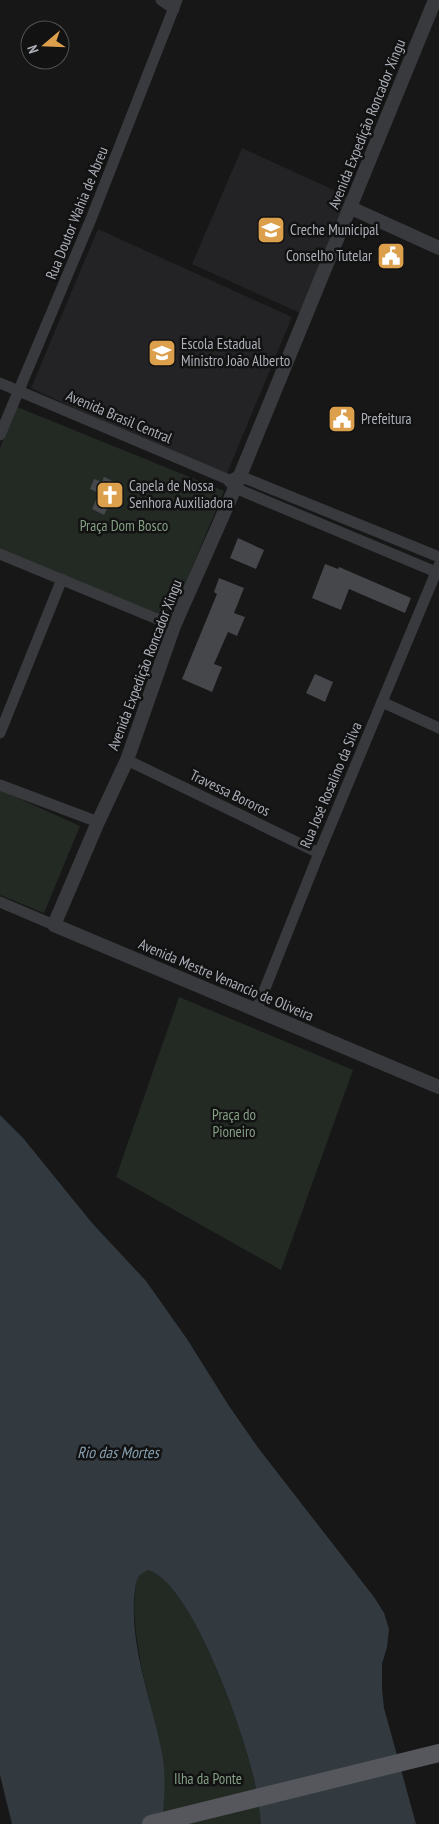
<svg xmlns="http://www.w3.org/2000/svg" width="439" height="1824" font-family="'PT Sans Narrow',sans-serif">
	<style>
		.built { fill: #232325 }
		.green { fill: #232a24 }
		.water { fill: #323a40 }
		.building { fill: #46474b }
		.lines { fill: none; stroke-linecap: round; stroke-linejoin: round }
		.minor { stroke: #383a3d; stroke-width: 11 }
		.tertiary { stroke: #383a3d; stroke-width: 14 }
		.primary { stroke: #55575c; stroke-width: 18 }
		.labels { text-anchor: middle; stroke-width: 5; stroke-linejoin: round; paint-order: stroke }
		.street-label { font-size: 15px; fill: #abafb7; stroke: #121213 }
		.poi-label { font-size: 15px; fill: #abafb7; stroke: #121213; text-anchor: start }
		.park-label { font-size: 15px; fill: #859f84; stroke: #121213 }
		.water-label { font-size: 16px; font-style: italic; fill: #869ead; stroke: #121213 }
	</style>
	<rect width="100%" height="100%" fill="#171718"/>
	<!-- built -->
	<g class="built">
		<polygon points="242,148 349,197 300,313 192,264"/>
		<polygon points="98,229 292,317 225,478 31,388"/>
	</g>
	<!-- green -->
	<g class="green">
		<polygon points="17,407 224,491 170,620 0,549 0,448"/>
		<polygon points="0,790 80,826 44,913 0,895"/>
		<polygon points="179,997 353,1070 281,1270 116,1177"/>
		<path d="M148 1570C192 1583 243 1731 253 1775 257 1790 259 1808 261 1824H162L164 1787 156 1729 141 1665 136 1634 134 1608 136 1581 140 1574Z"/>
	</g>
	<!-- water -->
	<path class="water" d="M0 1115 23 1138 92 1223 146 1281 187 1339 229 1406 259 1449 374 1597 384 1613 389 1629 387 1647 382 1664V1689L384 1708 416 1824H261C259 1808 257 1790 253 1775 243 1731 192 1583 148 1570 143 1573 139 1574 137 1580 135 1585 135 1593 134 1599 131 1654 154 1706 163 1759 166 1781 164 1803 162 1824H12L0 1775Z"/>
	<!-- building -->
	<g class="building">
		<polygon points="104,477 121,485 115,498 113,497 104,515 92,509 99,493 90,489 94,479 102,482"/>
		<polygon points="238,538 264,550 256,569 230,558"/>
		<polygon points="325,564 338,569 339,567 411,598 405,613 349,589 341,610 312,598"/>
		<polygon points="219,578 244,588 234,613 245,617 237,636 228,632 214,664 222,667 212,692 182,679 217,594 214,592"/>
		<polygon points="315,674 333,682 325,702 306,693"/>
	</g>
	<g class="lines">
		<!-- minor -->
		<g class="minor">
			<polyline points="161,0 174,9"/>
			<polyline points="0,383 227,479 235,488 436,572 439,572"/>
			<polyline points="0,435 91,219 177,0"/>
			<polyline points="234,478 240,476 439,557"/>
			<polyline points="0,554 174,626"/>
			<polyline points="382,702 439,728"/>
			<polyline points="0,733 62,579"/>
			<polyline points="127,760 319,853"/>
			<polyline points="0,785 98,822"/>
			<polyline points="0,902 54,925"/>
			<polyline points="256,1011 319,853 439,565"/>
		</g>
		<!-- tertiary -->
		<g class="tertiary">
			<polyline points="435,0 235,488 174,626 127,760 98,822 54,925 439,1087"/>
			<polyline points="351,208 439,248"/>
		</g>
		<!-- primary -->
		<polyline class="primary" points="151,1824 439,1753"/>
	</g>
	<!-- icons -->
	<defs>
		<symbol id="school-square" viewBox="-11 -11 22 22"><rect x="-9" y="-9" width="18" height="18" rx="4" fill="#dca04c" stroke="#121213"/><path d="M0-5L7-2L0 1L-7-2ZM-4 1L0 2.5L4 1V4Q0 6-4 4Z" fill="#fff"/></symbol>
		<symbol id="civic-square" viewBox="-11 -11 22 22"><rect x="-9" y="-9" width="18" height="18" rx="4" fill="#dca04c" stroke="#121213"/><path d="M-.6-6.5H3V-4.5H.6V-3L4-1V1h2V6H-6V1h2V-1L-.6-3ZM-1.2 2.5V6h2.4V2.5Z" fill="#fff"/></symbol>
		<symbol id="church-square" viewBox="-11 -11 22 22"><rect x="-9" y="-9" width="18" height="18" rx="4" fill="#dca04c" stroke="#121213"/><path d="M-1.2-6h2.4v3.5h3.3v2.4h-3.3V6h-2.4V-.1h-3.3v-2.4h3.3Z" fill="#fff"/></symbol>
	</defs>
	<g fill-rule="evenodd">
		<use href="#school-square" x="255" y="214" width="32" height="32"/>
		<use href="#civic-square" x="375" y="240" width="32" height="32"/>
		<use href="#school-square" x="146" y="337" width="32" height="32"/>
		<use href="#civic-square" x="326" y="403" width="32" height="32"/>
		<use href="#church-square" x="94" y="479" width="32" height="32"/>
	</g>
	<g class="labels">
		<!-- street labels -->
		<g class="street-label">
			<text transform="translate(367 124) rotate(-68)" y="5">Avenida Expedição Roncador Xingu</text>
			<text transform="translate(77 213) rotate(-68)" y="5">Rua Doutor Wahia de Abreu</text>
			<text transform="translate(119 417) rotate(23)" y="5">Avenida Brasil Central</text>
			<text transform="translate(145 665) rotate(-69)" y="5">Avenida Expedição Roncador Xingu</text>
			<text transform="translate(331 785) rotate(-67)" y="5">Rua José Rosalino da Silva</text>
			<text transform="translate(230 793) rotate(26)" y="5">Travessa Bororos</text>
			<text transform="translate(226 980) rotate(23)" y="5">Avenida Mestre Venancio de Oliveira</text>
		</g>
		<!-- poi labels -->
		<g class="poi-label">
			<text x="290" y="235">Creche Municipal</text>
			<text x="372" y="261" text-anchor="end">Conselho Tutelar</text>
			<text x="181" y="349">Escola Estadual<tspan x="181" dy="17">Ministro João Alberto</tspan></text>
			<text x="361" y="424">Prefeitura</text>
			<text x="129" y="491">Capela de Nossa<tspan x="129" dy="17">Senhora Auxiliadora</tspan></text>
		</g>
		<!-- park labels -->
		<g class="park-label">
			<text x="124" y="531">Praça Dom Bosco</text>
			<text x="234" y="1120">Praça do<tspan x="234" dy="17">Pioneiro</tspan></text>
			<text x="208" y="1784">Ilha da Ponte</text>
		</g>
		<!-- water labels -->
		<g class="water-label">
			<text x="118" y="1458">Rio das Mortes</text>
		</g>
	</g>
	<!-- north arrow -->
	<g transform="translate(45 45) rotate(251)"><circle r="24" fill="#121213" stroke="#4f5155"/>
	<path d="M0-4L9 19L0 12L-9 19Z" fill="#dca04c"/>
	<text y="-8" font-size="14" font-weight="bold" text-anchor="middle" fill="#abafb7">N</text>
	</g>
</svg>
